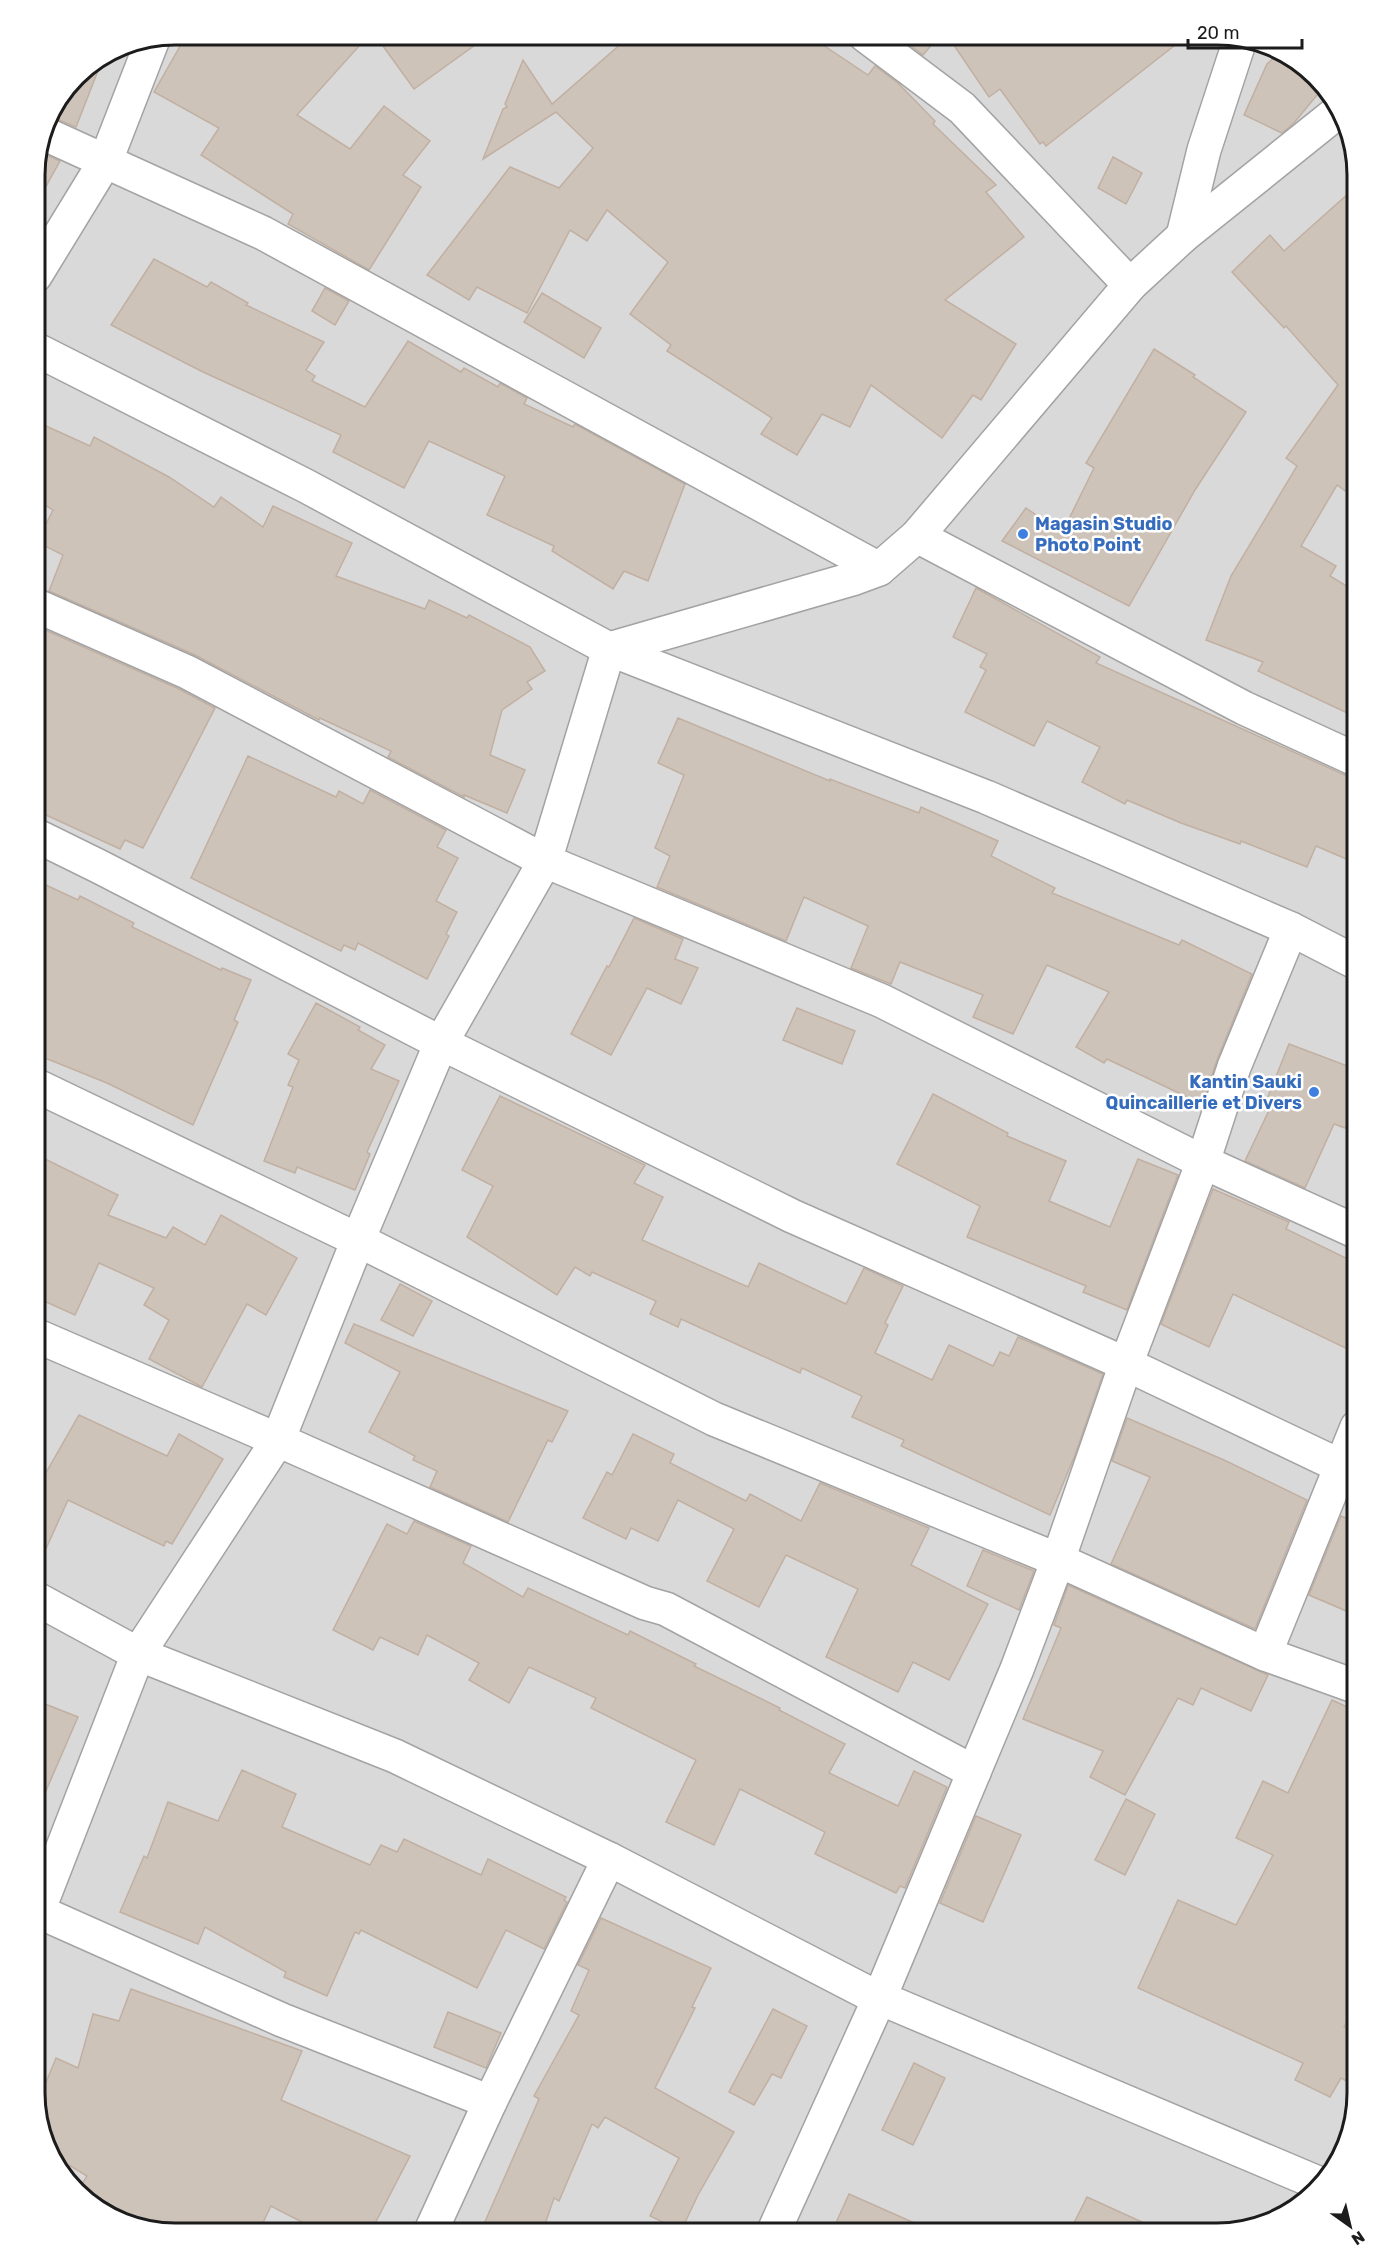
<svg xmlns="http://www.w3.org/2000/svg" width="1392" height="2268" font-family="Rubik,sans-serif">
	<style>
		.residential { fill: #dad9d9 }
		.building { fill: #cec3b9; stroke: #c1b0a2; stroke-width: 1.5 }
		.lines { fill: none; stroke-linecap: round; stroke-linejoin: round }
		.minor-casing { stroke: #a3a3a3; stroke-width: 36 }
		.tertiary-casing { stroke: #a3a3a3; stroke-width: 36 }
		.minor { stroke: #fff; stroke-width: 33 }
		.tertiary { stroke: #fff; stroke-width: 33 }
		.shop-dot { fill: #3f7fe0; stroke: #fff; stroke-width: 2 }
		.labels { text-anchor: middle; stroke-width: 5; stroke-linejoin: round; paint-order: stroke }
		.shop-label { font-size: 18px; font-weight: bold; fill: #366cbe; stroke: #fff; text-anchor: start }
		.rim { fill: none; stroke: #1c1c1c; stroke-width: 3 }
	</style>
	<rect width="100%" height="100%" fill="#eeeae0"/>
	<!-- residential -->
	<polygon class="residential" points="175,35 1226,35 1295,58 1343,113 1357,175 1357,2093 1338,2163 1279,2219 1217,2233 166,2233 97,2210 49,2155 35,2093 35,166 45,121 76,75 122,45"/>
	<!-- building -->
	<g class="building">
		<polygon points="187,34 369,35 297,115 350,149 384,106 430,141 403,175 421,187 369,270 288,224 293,214 201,155 219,128 154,92"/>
		<polygon points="375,35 489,35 414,89"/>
		<polygon points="631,35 808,35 868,75 875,66 898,83 935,121 933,124 996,185 986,192 1024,237 945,300 1016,344 981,400 973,395 942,438 871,385 850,427 822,414 797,455 761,434 772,418 667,351 671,345 630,314 668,262 607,210 587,241 570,230 527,313 477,287 469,300 427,275 510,167 559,188 593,148 556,112 483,159 503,109 507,107 505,104 523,60 552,104"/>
		<polygon points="901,35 940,35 923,55 899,37"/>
		<polygon points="947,35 1188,35 1046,146 1043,142 1040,144 1000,89 989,97"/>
		<polygon points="1279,53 1295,58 1322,89 1294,123 1282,133 1244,115 1267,64"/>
		<polygon points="103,58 76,127 49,116 76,75"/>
		<polygon points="38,151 60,161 35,206 35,166"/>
		<polygon points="1113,157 1142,173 1126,204 1098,188"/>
		<polygon points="1358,185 1358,500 1337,485 1301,546 1336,566 1330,576 1358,593 1358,718 1258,671 1263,662 1206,640 1231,576 1297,466 1286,458 1338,385 1286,326 1284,328 1232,272 1270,235 1284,251"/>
		<polygon points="154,259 207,287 211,282 248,303 246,305 324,342 306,370 315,376 312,381 365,407 408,341 461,372 464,368 498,387 500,383 527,398 524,404 573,427 575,424 685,484 648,581 624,571 613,589 552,551 554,546 487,515 505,476 429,441 404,488 333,452 341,435 203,372 111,325"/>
		<polygon points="325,288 349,301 335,325 312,311"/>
		<polygon points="542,293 601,328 584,358 524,322"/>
		<polygon points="1154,349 1195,375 1193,377 1246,412 1195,490 1129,606 1002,541 1026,508 1062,533 1094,468 1086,463"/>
		<polygon points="35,421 90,446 94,437 169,477 214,507 221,497 263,527 273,506 352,543 336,576 425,609 429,600 467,618 469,615 530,647 545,671 527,682 532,689 502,710 490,755 525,770 507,813 464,795 464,797 388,757 391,751 320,718 319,720 195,655 49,591 63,555 37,542 53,510 35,499"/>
		<polygon points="976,588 1100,657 1096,663 1349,777 1358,779 1358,864 1316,846 1307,867 1241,841 1240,844 1181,823 1127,800 1125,804 1082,782 1100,747 1047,721 1034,746 965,712 986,670 980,667 987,654 953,637"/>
		<polygon points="36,626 179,689 215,708 143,848 125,840 120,849 35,810"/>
		<polygon points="678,718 830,781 830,779 919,813 921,807 998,841 991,856 1055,888 1052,893 1179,945 1182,940 1252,974 1217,1060 1202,1104 1107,1059 1104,1063 1076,1047 1109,992 1047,965 1013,1034 973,1017 983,995 900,962 891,984 851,968 868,926 804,897 786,941 657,887 670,856 655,848 684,775 658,763"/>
		<polygon points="248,756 336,797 339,791 363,804 370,790 446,830 437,847 458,858 436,901 457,912 446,934 449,936 427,979 358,943 355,950 344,945 341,951 191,878"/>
		<polygon points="35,880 78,900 80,896 134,923 132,927 221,970 222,968 251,980 234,1020 238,1022 193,1125 107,1083 35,1054"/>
		<polygon points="634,918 683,939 675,959 698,968 681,1004 647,988 611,1055 571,1034 607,966 609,967"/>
		<polygon points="316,1003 360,1027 358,1030 385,1045 371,1069 399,1081 367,1152 370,1154 355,1190 297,1167 295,1173 264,1161 293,1087 288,1085 299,1060 288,1054"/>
		<polygon points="797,1008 855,1031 842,1064 783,1040"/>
		<polygon points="1289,1044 1358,1070 1358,1096 1345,1128 1334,1124 1305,1188 1245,1161 1273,1102 1267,1099"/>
		<polygon points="933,1094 1008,1133 1007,1136 1066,1161 1049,1201 1110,1227 1138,1159 1178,1175 1127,1310 1083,1292 1086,1286 967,1237 980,1206 897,1164"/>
		<polygon points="500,1096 645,1165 634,1183 663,1197 642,1240 748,1287 759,1263 846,1304 864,1268 903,1286 885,1323 888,1325 875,1353 932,1380 949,1345 993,1366 1000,1352 1009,1356 1018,1337 1103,1374 1075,1455 1050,1515 901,1446 904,1440 852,1417 862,1396 802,1368 800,1373 681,1319 678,1327 650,1314 656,1301 592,1272 590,1276 575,1267 557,1295 467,1237 493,1186 462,1170"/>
		<polygon points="35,1154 118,1195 108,1215 166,1238 173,1227 205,1245 221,1215 297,1258 266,1315 247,1304 202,1387 149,1359 169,1320 144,1305 154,1288 99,1263 75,1315 35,1297"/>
		<polygon points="1213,1189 1289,1222 1286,1229 1358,1264 1358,1354 1233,1294 1209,1347 1161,1324"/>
		<polygon points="400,1284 432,1301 413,1336 381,1320"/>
		<polygon points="354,1324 568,1411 552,1442 548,1440 508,1522 430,1487 437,1471 413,1460 415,1456 369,1432 400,1372 345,1343"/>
		<polygon points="79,1415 167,1456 179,1434 223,1459 172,1544 166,1541 164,1546 68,1500 35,1573 35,1492"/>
		<polygon points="1127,1418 1224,1460 1307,1500 1255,1629 1111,1564 1150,1477 1112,1461"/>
		<polygon points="633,1434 674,1454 670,1463 746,1501 750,1494 801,1521 820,1483 929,1528 911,1565 988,1604 949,1680 913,1662 898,1692 826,1657 858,1589 786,1555 759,1607 707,1581 734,1529 678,1500 658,1541 631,1528 626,1539 583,1518 607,1472 612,1475"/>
		<polygon points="1341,1516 1358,1523 1358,1616 1309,1595"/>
		<polygon points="414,1521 471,1546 463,1563 523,1597 528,1588 628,1635 630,1631 696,1664 694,1666 780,1708 779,1710 845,1744 829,1773 898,1806 914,1771 947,1787 905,1888 900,1886 896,1893 815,1854 825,1832 740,1789 714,1845 666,1822 696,1760 591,1708 596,1698 529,1667 509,1703 469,1680 479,1663 427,1635 418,1655 380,1637 373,1650 333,1630 387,1524 407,1534"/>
		<polygon points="983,1550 1034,1571 1019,1610 967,1586"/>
		<polygon points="1068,1585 1268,1675 1251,1711 1201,1688 1193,1705 1178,1698 1125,1795 1090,1777 1103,1751 1023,1719 1061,1628 1054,1625"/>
		<polygon points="35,1700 78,1717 35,1816"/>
		<polygon points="1332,1700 1358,1712 1358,2001 1344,2027 1358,2035 1358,2087 1341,2078 1330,2097 1295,2080 1303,2063 1138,1988 1178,1900 1236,1925 1273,1855 1236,1838 1263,1781 1288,1793"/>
		<polygon points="242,1770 296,1794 282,1827 370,1865 381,1845 397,1852 404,1839 481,1875 488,1859 566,1897 564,1900 567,1902 544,1949 506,1930 477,1988 361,1930 359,1934 355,1932 327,1996 284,1977 286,1972 205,1927 198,1944 120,1912 144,1856 147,1858 168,1802 218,1821"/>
		<polygon points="1126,1799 1155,1814 1125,1875 1095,1860"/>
		<polygon points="976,1816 1021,1835 983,1922 940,1903"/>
		<polygon points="601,1918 711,1968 692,2007 695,2008 655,2088 734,2132 698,2195 681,2231 650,2216 679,2158 605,2117 598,2128 592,2124 559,2201 554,2198 542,2233 480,2233 539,2099 534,2096 579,2015 571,2011 589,1970 578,1965"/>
		<polygon points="131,1989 302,2051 281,2100 410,2156 370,2233 323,2233 271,2206 258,2233 166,2233 97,2210 79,2189 87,2176 49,2153 37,2104 56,2058 78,2068 93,2014 119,2021"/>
		<polygon points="773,2009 807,2026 781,2078 772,2074 754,2105 729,2092"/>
		<polygon points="448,2012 501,2033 486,2068 434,2047"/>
		<polygon points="914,2063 945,2078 913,2145 882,2130"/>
		<polygon points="849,2194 937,2233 855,2233 835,2225"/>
		<polygon points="1087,2197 1166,2233 1096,2233 1074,2223"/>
	</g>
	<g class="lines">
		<defs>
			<g id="minor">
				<polyline points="865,35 962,108 1130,285"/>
				<polyline points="43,133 263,233 879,569"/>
				<polyline points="1183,236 1204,150 1240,40"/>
				<polyline points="35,276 106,160 153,39"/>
				<polyline points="917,536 1244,708 1357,760"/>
				<polyline points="35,605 187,672 545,861 882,1001 1203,1162 1357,1232"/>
				<polyline points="35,835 100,867 441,1043 792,1216 1126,1364 1357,1474"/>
				<polyline points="35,1085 358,1240 714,1419 1058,1560 1265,1654 1357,1687"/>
				<polyline points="35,1335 278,1440 645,1603 666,1609 974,1772"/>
				<polyline points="138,1654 278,1440 358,1240 441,1043 545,861 609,649 852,579 879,569 917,536 1130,285 1183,236 1340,110"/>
				<polyline points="1265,1654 1357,1427"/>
				<polyline points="35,1910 282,2020 490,2102"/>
				<polyline points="430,2233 490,2102 609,1859"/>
				<polyline points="773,2233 880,1997 1017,1669 1058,1560 1126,1364 1203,1162 1234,1067 1291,929"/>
			</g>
			<g id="tertiary">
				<polyline points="35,349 306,486 609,649 986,797 1291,929 1357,963"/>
				<polyline points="35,1598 138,1654 395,1756 609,1859 868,1993 1318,2183"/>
				<polyline points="35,1919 138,1654"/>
			</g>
		</defs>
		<!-- minor casing -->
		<use href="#minor" class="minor-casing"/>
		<!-- tertiary casing -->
		<use href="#tertiary" class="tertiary-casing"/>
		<!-- minor -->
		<use href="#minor" class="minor"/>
		<!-- tertiary -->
		<use href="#tertiary" class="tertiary"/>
	</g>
	<!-- markers -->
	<g class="shop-dot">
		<circle cx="1023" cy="534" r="6"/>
		<circle cx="1314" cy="1092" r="6"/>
	</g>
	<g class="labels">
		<!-- shop labels -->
		<g class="shop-label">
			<text x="1035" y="530">Magasin Studio<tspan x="1035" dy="21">Photo Point</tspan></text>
			<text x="1302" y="1088" text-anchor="end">Kantin Sauki<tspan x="1302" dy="21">Quincaillerie et Divers</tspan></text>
		</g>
	</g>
	<!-- crop -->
	<path d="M0 0H1392V2268H0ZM175 45H1217A130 130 0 0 1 1347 175V2093A130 130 0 0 1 1217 2223H175A130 130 0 0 1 45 2093V175A130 130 0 0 1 175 45Z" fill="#fff" fill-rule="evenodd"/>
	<path class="rim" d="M175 45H1217A130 130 0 0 1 1347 175V2093A130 130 0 0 1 1217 2223H175A130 130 0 0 1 45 2093V175A130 130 0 0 1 175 45Z"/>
	<!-- north arrow -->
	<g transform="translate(1350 2226) rotate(146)" stroke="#ffffff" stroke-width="4.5" paint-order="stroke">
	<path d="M0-4.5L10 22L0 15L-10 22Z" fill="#1c1c1c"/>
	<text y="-9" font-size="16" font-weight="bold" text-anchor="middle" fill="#1c1c1c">N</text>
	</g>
	<!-- scale -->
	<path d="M1188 39v9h114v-9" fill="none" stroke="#1c1c1c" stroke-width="3"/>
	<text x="1197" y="39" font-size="18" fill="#1c1c1c" stroke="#ffffff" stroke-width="4.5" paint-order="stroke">20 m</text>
</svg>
